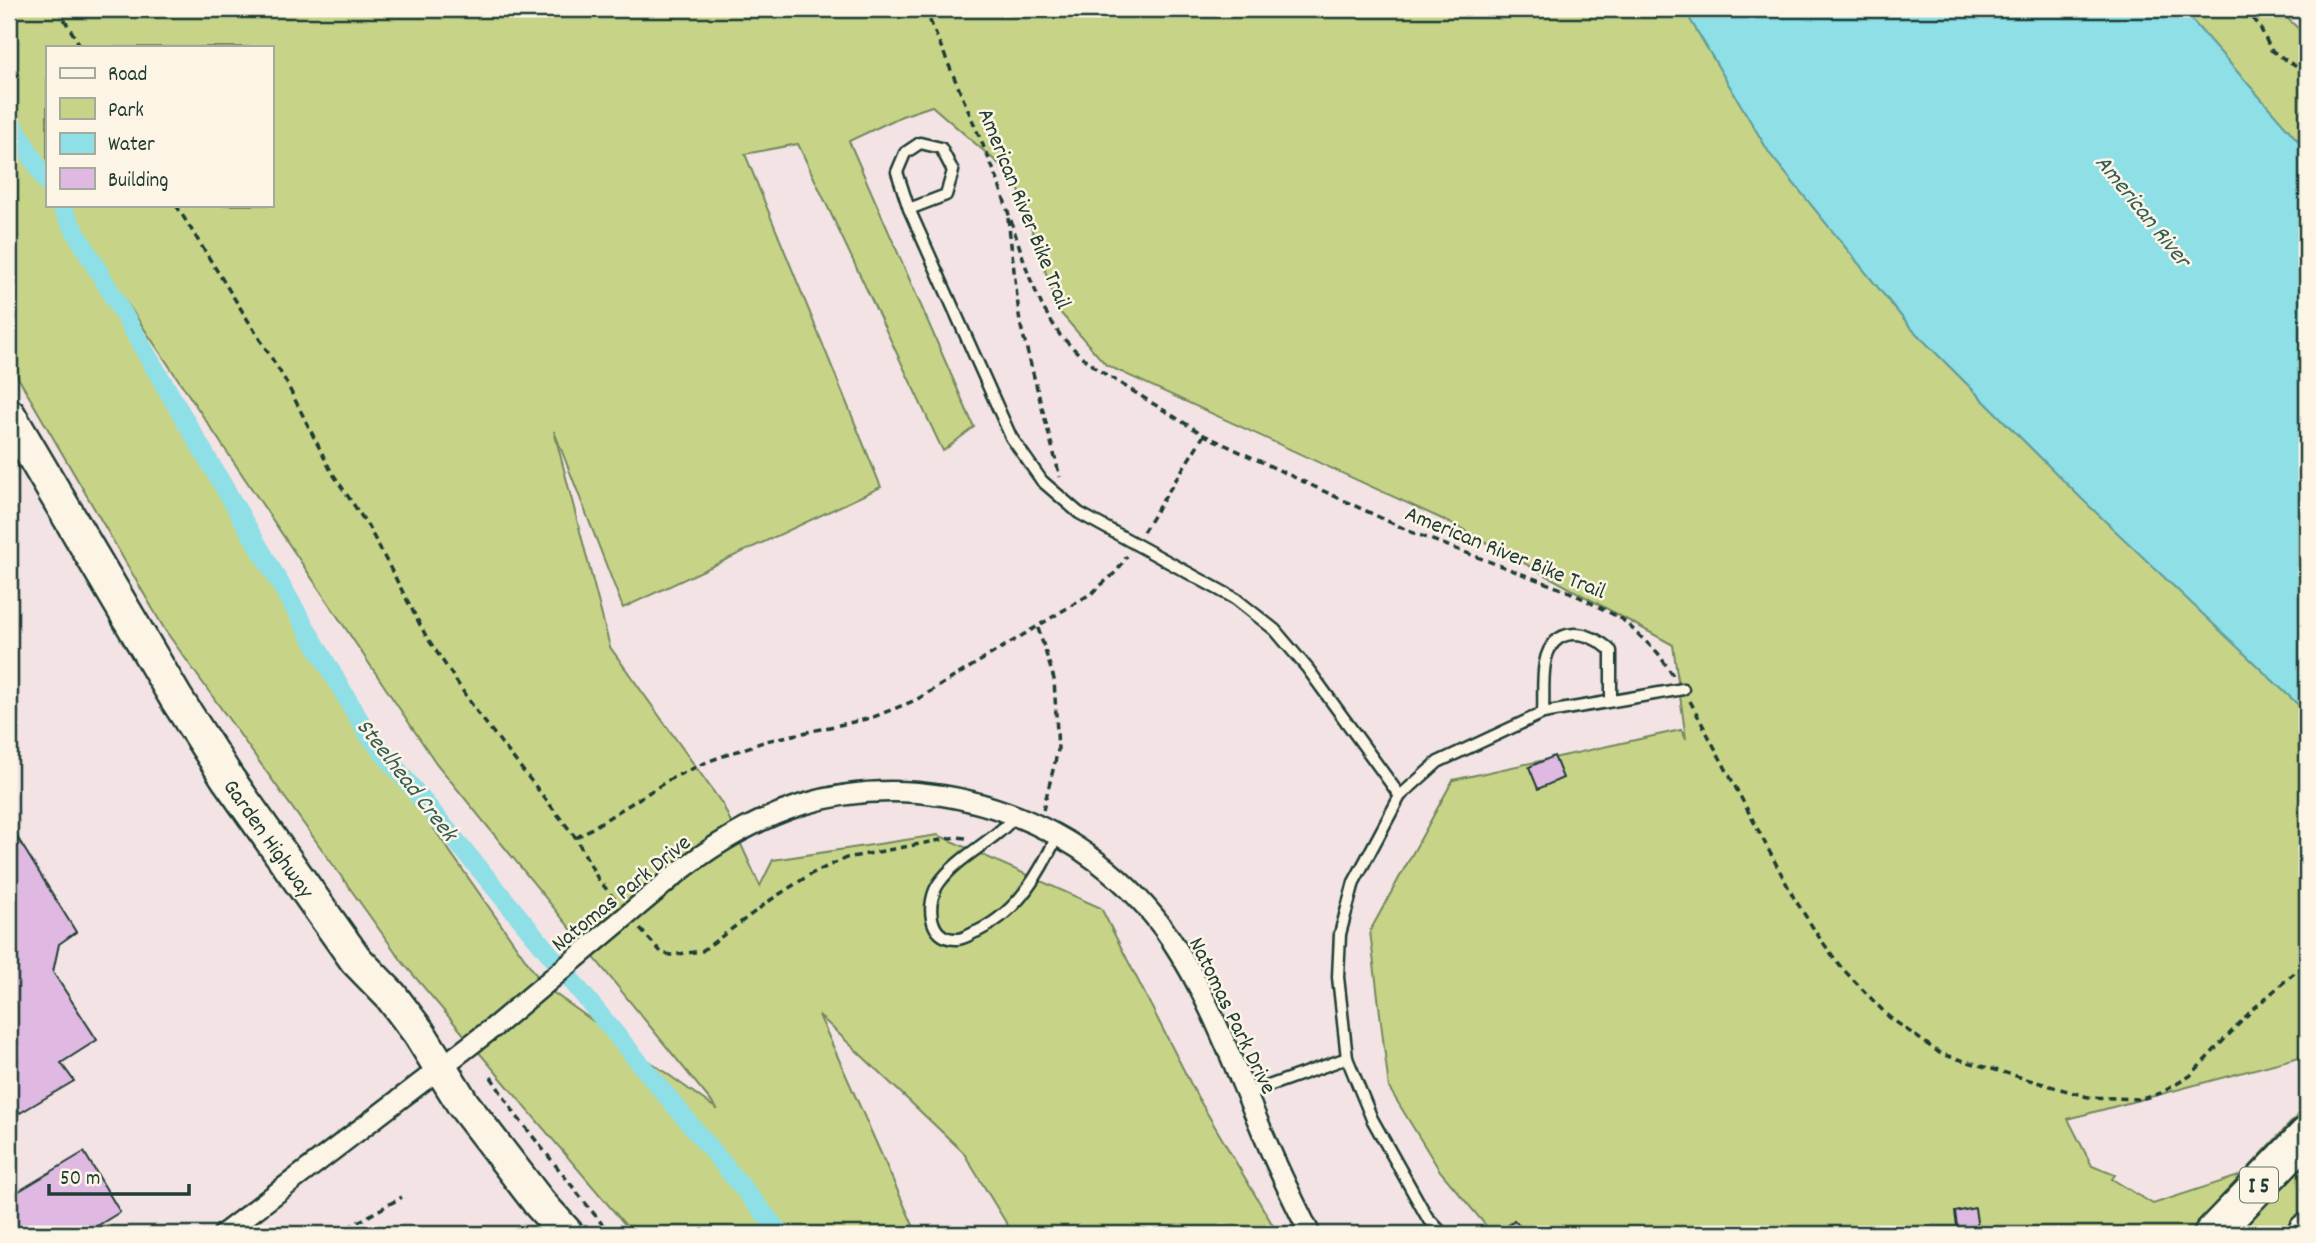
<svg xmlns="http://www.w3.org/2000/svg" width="2316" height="1243" font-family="Dekko,sans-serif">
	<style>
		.green { fill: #c7d488; stroke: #73885e; stroke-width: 2 }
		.water { fill: #8edfe6; stroke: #629e9f; stroke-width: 2 }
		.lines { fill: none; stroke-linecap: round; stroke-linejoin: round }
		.canal { stroke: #8edfe6; stroke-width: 19 }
		.building { fill: #dfb9e2; stroke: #1f3d34; stroke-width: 2 }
		.service-casing { stroke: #1f3d34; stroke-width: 15 }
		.minor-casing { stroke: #1f3d34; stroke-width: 24 }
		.primary-casing { stroke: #1f3d34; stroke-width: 37 }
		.motorway-casing { stroke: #1f3d34; stroke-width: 40 }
		.path { stroke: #1f3d34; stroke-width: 3.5; stroke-dasharray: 7 5; stroke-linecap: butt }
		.service { stroke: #fcf5e5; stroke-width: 10 }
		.minor { stroke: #fcf5e5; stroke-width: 19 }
		.primary { stroke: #fcf5e5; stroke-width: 32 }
		.motorway { stroke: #fcf5e5; stroke-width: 35 }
		.minor-bridge-casing { stroke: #1f3d34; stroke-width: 24; stroke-linecap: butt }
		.minor-bridge { stroke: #fcf5e5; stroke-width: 19 }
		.labels { text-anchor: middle; stroke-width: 5; stroke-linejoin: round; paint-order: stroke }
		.shield { fill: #fcf5e5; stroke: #617469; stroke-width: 2 }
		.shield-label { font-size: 21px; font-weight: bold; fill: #1f3d34 }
		.street-label { font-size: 23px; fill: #1f3d34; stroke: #fcf5e5 }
		.water-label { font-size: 24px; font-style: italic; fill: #355d58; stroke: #fcf5e5 }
	</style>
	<rect width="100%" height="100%" fill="#f3e3e4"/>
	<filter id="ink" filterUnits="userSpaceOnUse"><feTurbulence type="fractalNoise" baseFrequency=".0143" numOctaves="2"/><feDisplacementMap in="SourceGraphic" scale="14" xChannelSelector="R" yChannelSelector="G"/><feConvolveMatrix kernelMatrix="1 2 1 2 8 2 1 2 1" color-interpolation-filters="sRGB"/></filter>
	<g filter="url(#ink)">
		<!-- green -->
		<g class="green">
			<polygon points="9,9 1684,9 1770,154 1910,327 2082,499 2307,713 2307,1055 2068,1119 2092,1166 2115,1175 2112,1179 2153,1204 2242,1175 2307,1105 2307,1234 1493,1234 1440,1171 1389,1088 1370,931 1453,780 1681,730 1686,739 1673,645 1453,524 1106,365 1058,310 1015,178 932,106 902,116 849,141 974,427 943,451 798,144 745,154 881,487 623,608 554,431 610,647 723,805 760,886 773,860 938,835 1101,908 1197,1096 1278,1234 1013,1234 963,1152 819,1015 917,1234 633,1234 404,964 165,630 9,362 9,131 47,196 47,205 52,205 367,733 544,986 718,1110 436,763 61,205 271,205 271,47 47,47 47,184 9,126"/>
			<polygon points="2182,9 2278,9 2307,37 2307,151"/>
		</g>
		<!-- water -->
		<polygon class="water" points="1684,9 2182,9 2307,151 2307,713 2082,499 1910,327 1770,154"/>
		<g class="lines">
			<!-- canal -->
			<g class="canal">
				<polyline points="9,117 47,183"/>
				<polyline points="60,205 367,733 781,1234"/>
			</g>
		</g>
		<!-- building -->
		<g class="building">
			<polygon points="1554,756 1563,778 1538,789 1529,767"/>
			<polygon points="9,824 76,932 59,944 53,972 97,1040 61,1063 74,1081 20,1113 9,1095"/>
			<polygon points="84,1152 120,1212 84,1234 9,1234 9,1197"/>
			<polygon points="1975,1208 1978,1229 1958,1233 1955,1212"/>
			<polygon points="1514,1220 1528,1234 1502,1234 1501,1232"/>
		</g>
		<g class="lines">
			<defs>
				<g id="service">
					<polyline points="909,209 946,195 953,171 941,148 920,143 905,153 897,172 909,209 1011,437 1042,481 1079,513 1236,599 1275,630 1308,669 1400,796"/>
					<path d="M1543 713C1544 697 1542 679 1545 663 1552 624 1589 629 1611 651V700"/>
					<path d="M1015 816C994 842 959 855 939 883 926 901 927 941 958 939 964 939 972 933 978 931 1018 912 1040 873 1058 834"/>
					<polyline points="1246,1094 1347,1058"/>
					<polyline points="1443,1234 1427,1217 1372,1119 1347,1058 1338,977 1340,934 1354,882 1400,796 1438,762 1543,713 1683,689"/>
				</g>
				<g id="minor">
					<path d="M656 891C698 854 748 822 801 805 935 763 1092 822 1170 938 1208 995 1232 1061 1259 1124 1274 1161 1292 1198 1310 1234"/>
					<polyline points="223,1234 494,1027"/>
				</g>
				<g id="primary">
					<path id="s1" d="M9 415 176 698 228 779 356 960 391 996 419 1033 463 1104 540 1204 567 1234"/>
				</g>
				<g id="motorway">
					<polyline points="2212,1234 2307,1135"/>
					<polyline points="2305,1234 2307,1231"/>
				</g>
			</defs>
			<!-- service casing -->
			<use href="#service" class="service-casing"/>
			<!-- minor casing -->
			<use href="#minor" class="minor-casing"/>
			<!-- primary casing -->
			<use href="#primary" class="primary-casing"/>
			<!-- motorway casing -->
			<use href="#motorway" class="motorway-casing"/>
			<!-- path -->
			<g class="path">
				<polyline points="58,9 81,47"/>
				<polyline points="925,9 997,178 1029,276 1043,308 1060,335 1079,354 1097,369 1204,435 1411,532 1572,593 1622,619 1658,653 1674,677"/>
				<polyline points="2245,9 2259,25 2271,50 2307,74"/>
				<polyline points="176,205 284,378 331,471 368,526 426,636 477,712 576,838 598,879 617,902"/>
				<polyline points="1008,218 1020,323 1060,477"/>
				<polyline points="1143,532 1204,435"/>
				<polyline points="1038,628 1054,679 1058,750 1043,810"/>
				<polyline points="1690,701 1794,898 1819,937 1840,966 1889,1017 1941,1054 2088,1097 2141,1099 2161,1093 2190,1076 2253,1009 2307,962"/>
				<polyline points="576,838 672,778 709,761 766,741 871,718 916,700 1092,593 1117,571 1127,556"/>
				<polyline points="640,929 662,953 671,955 702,951 772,899 811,874 846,858 957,837 966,838"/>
				<polyline points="491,1077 515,1114 610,1234"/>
				<polyline points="337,1234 402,1197"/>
			</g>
			<!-- service -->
			<use href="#service" class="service"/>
			<!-- minor -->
			<use href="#minor" class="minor"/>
			<!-- primary -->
			<use href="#primary" class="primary"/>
			<!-- motorway -->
			<use href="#motorway" class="motorway"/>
			<defs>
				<polyline id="minor-bridge" points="494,1027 656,891"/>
			</defs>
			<!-- minor-bridge casing -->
			<use href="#minor-bridge" class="minor-bridge-casing"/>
			<!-- minor-bridge -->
			<use href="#minor-bridge" class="minor-bridge"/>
		</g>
	</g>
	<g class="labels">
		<!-- shield labels -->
		<rect class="shield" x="2240" y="1167.5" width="38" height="35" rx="5"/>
		<g class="shield-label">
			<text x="2259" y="1192">I 5</text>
		</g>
		<!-- street labels -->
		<g class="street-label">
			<text transform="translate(1026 208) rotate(68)" y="8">American River Bike Trail</text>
			<text transform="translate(1506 551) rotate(22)" y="8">American River Bike Trail</text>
			<text dy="8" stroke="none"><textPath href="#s1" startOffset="497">Garden Highway</textPath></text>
			<text transform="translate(620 892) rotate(-39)" y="8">Natomas Park Drive</text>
			<text transform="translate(1234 1015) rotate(64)" y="8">Natomas Park Drive</text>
		</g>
		<!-- water labels -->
		<g class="water-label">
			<text transform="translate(2144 210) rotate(51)" y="8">American River</text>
			<text transform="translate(408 779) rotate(52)" y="8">Steelhead Creek</text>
		</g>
	</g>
	<!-- margin -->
	<rect width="2316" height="1243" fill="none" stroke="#fcf5e5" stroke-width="35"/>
	<rect x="18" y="18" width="2281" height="1208" fill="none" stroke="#1f3d34" stroke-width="2.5" filter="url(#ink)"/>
	<!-- legend -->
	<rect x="46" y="46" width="228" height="161" fill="#fcf5e5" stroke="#a4ab9e" stroke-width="2"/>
	<rect x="60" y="68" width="35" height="10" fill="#fcf5e5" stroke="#a4ab9e" stroke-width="2"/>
	<text x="108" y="80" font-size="21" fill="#1f3d34">Road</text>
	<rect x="60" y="98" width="35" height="21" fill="#c7d488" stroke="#a4ab9e" stroke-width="2"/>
	<text x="108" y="116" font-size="21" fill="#1f3d34">Park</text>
	<rect x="60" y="133" width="35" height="21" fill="#8edfe6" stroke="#a4ab9e" stroke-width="2"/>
	<text x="108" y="150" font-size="21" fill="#1f3d34">Water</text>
	<rect x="60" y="168" width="35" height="21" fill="#dfb9e2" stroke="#a4ab9e" stroke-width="2"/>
	<text x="108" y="186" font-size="21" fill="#1f3d34">Building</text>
	<!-- scale -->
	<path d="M49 1184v10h140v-10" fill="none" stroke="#1f3d34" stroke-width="3.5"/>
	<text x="60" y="1184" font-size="21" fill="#1f3d34" stroke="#fcf5e5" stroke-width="5" paint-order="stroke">50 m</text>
</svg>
